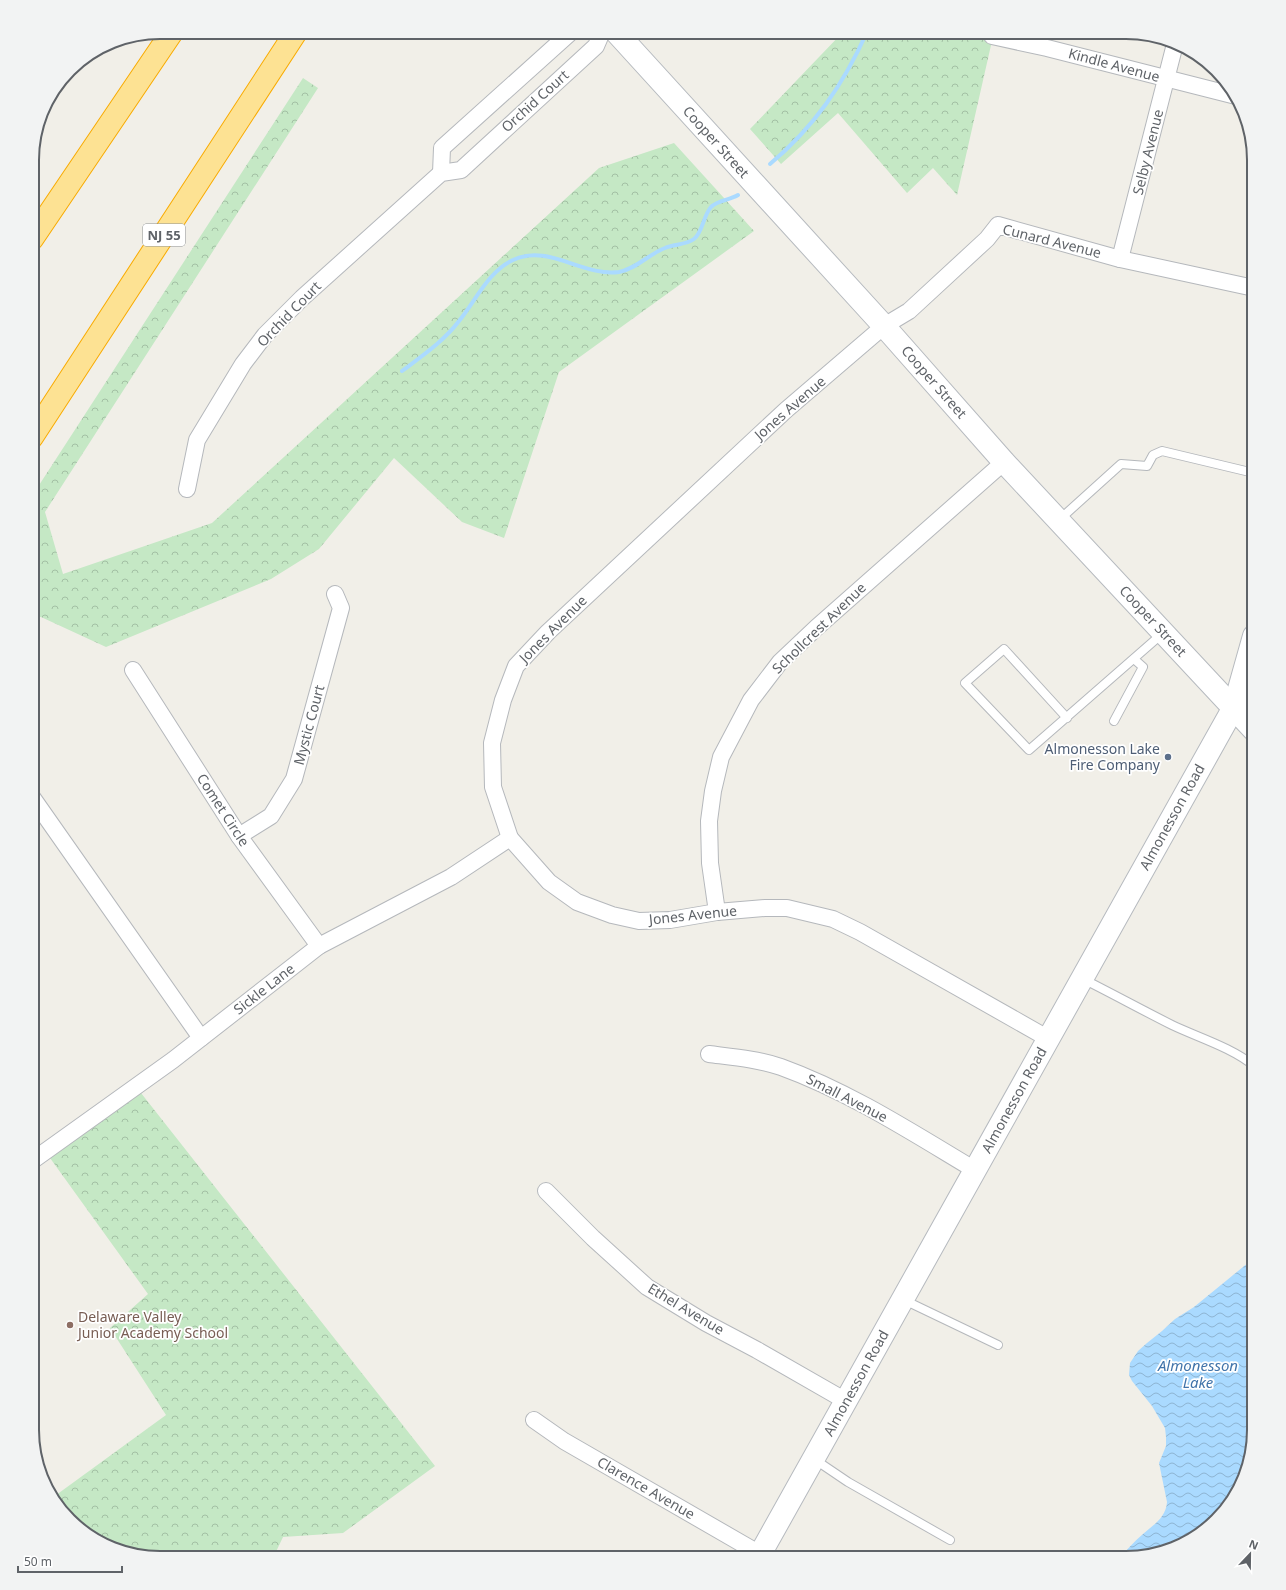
<svg xmlns="http://www.w3.org/2000/svg" width="1286" height="1590" font-family="'Noto Sans',sans-serif">
	<style>
		.forest { fill: url(#forest-crowns) }
		.water { fill: url(#water-waves) }
		.lines { fill: none; stroke-linecap: round; stroke-linejoin: round }
		.stream { stroke: #aadaff; stroke-width: 4 }
		.lane-casing { stroke: #b5b8bc; stroke-width: 10 }
		.street-casing { stroke: #b5b8bc; stroke-width: 18 }
		.secondary-casing { stroke: #b6babf; stroke-width: 24 }
		.highway-casing { stroke: #f9ab00; stroke-width: 24 }
		.lane { stroke: #fff; stroke-width: 8 }
		.street { stroke: #fff; stroke-width: 16 }
		.secondary { stroke: #fff; stroke-width: 22 }
		.highway { stroke: #fde293; stroke-width: 22 }
		.service-dot { fill: #5c6f8a; stroke: #fff; stroke-width: 1.5 }
		.education-dot { fill: #8d6e63; stroke: #fff; stroke-width: 1.5 }
		.labels { text-anchor: middle; stroke-width: 3.5; stroke-linejoin: round; paint-order: stroke }
		.shield { fill: #fff; stroke: #8f9295; stroke-width: 1 }
		.shield-label { font-size: 13px; font-weight: bold; fill: #5f6368 }
		.street-label { font-size: 14px; fill: #5f6368; stroke: #fff }
		.service-label { font-size: 14px; fill: #4e5e75; stroke: #fff; text-anchor: end }
		.education-label { font-size: 14px; fill: #785e54; stroke: #fff; text-anchor: start }
		.water-label { font-size: 15px; font-style: italic; fill: #4174aa; stroke: #fff }
		.rim { fill: none; stroke: #5f6368; stroke-width: 2 }
	</style>
	<defs>
		<pattern id="forest-crowns" width="20" height="18" patternUnits="userSpaceOnUse"><rect width="20" height="18" fill="#c5e8c5"/><path d="M2 6a3 3 0 1 1 6 0M12 15a3 3 0 1 1 6 0" fill="none" stroke="#a3c0a4"/></pattern>
		<pattern id="water-waves" width="16" height="10" patternUnits="userSpaceOnUse"><rect width="16" height="10" fill="#aadaff"/><path d="M0 5q4-4 8 0t8 0" fill="none" stroke="#8eb4d2"/></pattern>
	</defs>
	<rect width="100%" height="100%" fill="#f1efe8"/>
	<!-- forest -->
	<g class="forest">
		<polygon points="843,32 994,32 957,195 933,168 907,193 838,113 781,164 750,129"/>
		<polygon points="303,78 318,88 45,512 63,574 212,523 599,168 674,143 754,231 559,372 504,538 462,522 394,458 319,549 271,579 106,647 41,617 32,617 32,496"/>
		<polygon points="141,1093 435,1466 343,1533 283,1537 273,1558 160,1558 103,1545 54,1501 52,1498 166,1415 110,1328 148,1294 50,1158"/>
	</g>
	<!-- water -->
	<path class="water" d="M1254 1258V1430L1241 1487 1197 1536 1167 1551 1120 1558C1127 1549 1134 1542 1143 1534 1153 1525 1166 1518 1167 1502L1159 1463 1166 1446V1437L1165 1428 1152 1406 1132 1381 1129 1375 1130 1363 1138 1351 1147 1343 1162 1331 1175 1319 1194 1307Z"/>
	<g class="lines">
		<!-- stream -->
		<g class="stream">
			<path d="M770 164C814 127 843 85 867 32"/>
			<path d="M402 371C422 356 444 341 459 321 476 300 488 272 513 260 548 243 583 277 619 272 636 269 649 254 665 248 674 244 686 245 694 239 703 232 703 216 711 207 718 200 730 200 738 195"/>
		</g>
		<defs>
			<g id="lane">
				<polyline points="1059,520 1121,464 1147,466 1153,455 1162,451 1254,473"/>
				<polyline points="1067,718 1004,649 965,683 1029,750 1163,633"/>
				<polyline points="1114,721 1143,667 1134,659"/>
				<path d="M1083 979C1113 994 1142 1010 1172 1025 1197 1037 1233 1048 1254 1066"/>
				<polyline points="32,1219 32,1204"/>
				<polyline points="904,1300 998,1345"/>
				<polyline points="814,1459 848,1482 950,1540"/>
			</g>
			<g id="street">
				<polyline points="992,36 1047,48 1236,96"/>
				<polyline points="441,173 442,148 571,32"/>
				<polyline points="1120,259 1175,44"/>
				<polyline points="187,489 197,440 243,364 265,335 302,298 441,173 461,170 596,46 602,32"/>
				<polyline points="133,670 239,836 319,946"/>
				<polyline points="32,797 201,1038"/>
				<polyline points="239,836 271,816 294,779 341,608 335,594"/>
				<polyline points="717,912 710,863 709,821 713,791 721,757 751,700 780,662 816,628 1004,462"/>
				<polyline points="1049,1039 860,932 833,919 787,908 765,908 717,912 670,920 639,921 612,915 577,902 549,882 510,838 493,787 492,743 503,700 516,666 548,632 786,410 884,326 909,311 987,239 998,225 1120,259 1254,288"/>
				<path d="M709 1054C733 1057 758 1059 781 1067 850 1092 913 1133 975 1170"/>
				<polyline points="32,1161 173,1060 319,946 451,877 510,838"/>
				<polyline points="546,1191 593,1238 647,1287 706,1323 757,1350 846,1401"/>
				<polyline points="534,1420 564,1441 760,1554"/>
			</g>
			<g id="secondary">
				<polyline points="616,32 884,326 1004,462 1254,730"/>
				<polyline points="758,1558 1234,707 1254,636"/>
			</g>
			<g id="highway">
				<polyline points="32,239 172,32"/>
				<polyline points="32,437 296,32"/>
			</g>
		</defs>
		<!-- lane casing -->
		<use href="#lane" class="lane-casing"/>
		<!-- street casing -->
		<use href="#street" class="street-casing"/>
		<!-- secondary casing -->
		<use href="#secondary" class="secondary-casing"/>
		<!-- highway casing -->
		<use href="#highway" class="highway-casing"/>
		<!-- lane -->
		<use href="#lane" class="lane"/>
		<!-- street -->
		<use href="#street" class="street"/>
		<!-- secondary -->
		<use href="#secondary" class="secondary"/>
		<!-- highway -->
		<use href="#highway" class="highway"/>
	</g>
	<!-- markers -->
	<circle class="service-dot" cx="1168" cy="757" r="4"/>
	<circle class="education-dot" cx="70" cy="1325" r="4"/>
	<g class="labels">
		<!-- shield labels -->
		<rect class="shield" x="143" y="224" width="42" height="22" rx="3"/>
		<g class="shield-label">
			<text x="164" y="240">NJ 55</text>
		</g>
		<!-- street labels -->
		<g class="street-label">
			<text transform="translate(1114 65) rotate(15)" y="5">Kindle Avenue</text>
			<text transform="translate(535 101) rotate(-42)" y="5">Orchid Court</text>
			<text transform="translate(716 142) rotate(48)" y="5">Cooper Street</text>
			<text transform="translate(1148 152) rotate(-76)" y="5">Selby Avenue</text>
			<text transform="translate(1052 241) rotate(14)" y="5">Cunard Avenue</text>
			<text transform="translate(289 314) rotate(-46)" y="5">Orchid Court</text>
			<text transform="translate(934 382) rotate(49)" y="5">Cooper Street</text>
			<text transform="translate(790 408) rotate(-41)" y="5">Jones Avenue</text>
			<text transform="translate(1153 621) rotate(47)" y="5">Cooper Street</text>
			<text transform="translate(819 628) rotate(-44)" y="5">Schollcrest Avenue</text>
			<text transform="translate(553 629) rotate(-45)" y="5">Jones Avenue</text>
			<text transform="translate(309 725) rotate(-75)" y="5">Mystic Court</text>
			<text transform="translate(223 810) rotate(57)" y="5">Comet Circle</text>
			<text transform="translate(1172 817) rotate(-61)" y="5">Almonesson Road</text>
			<text transform="translate(693 915) rotate(-6)" y="5">Jones Avenue</text>
			<text transform="translate(264 989) rotate(-38)" y="5">Sickle Lane</text>
			<text transform="translate(847 1098) rotate(27)" y="5">Small Avenue</text>
			<text transform="translate(1014 1100) rotate(-61)" y="5">Almonesson Road</text>
			<text transform="translate(686 1309) rotate(31)" y="5">Ethel Avenue</text>
			<text transform="translate(856 1383) rotate(-61)" y="5">Almonesson Road</text>
			<text transform="translate(646 1488) rotate(30)" y="5">Clarence Avenue</text>
		</g>
		<!-- service labels -->
		<g class="service-label">
			<text x="1160" y="754">Almonesson Lake<tspan x="1160" dy="16">Fire Company</tspan></text>
		</g>
		<!-- education labels -->
		<g class="education-label">
			<text x="78" y="1322">Delaware Valley<tspan x="78" dy="16">Junior Academy School</tspan></text>
		</g>
		<!-- water labels -->
		<g class="water-label">
			<text x="1198" y="1371">Almonesson<tspan x="1198" dy="17">Lake</tspan></text>
		</g>
	</g>
	<!-- crop -->
	<path d="M0 0H1286V1590H0ZM160 39H1126A121 121 0 0 1 1247 160V1430A121 121 0 0 1 1126 1551H160A121 121 0 0 1 39 1430V160A121 121 0 0 1 160 39Z" fill="#f2f3f3" fill-rule="evenodd"/>
	<path class="rim" d="M160 39H1126A121 121 0 0 1 1247 160V1430A121 121 0 0 1 1126 1551H160A121 121 0 0 1 39 1430V160A121 121 0 0 1 160 39Z"/>
	<!-- north arrow -->
	<g transform="translate(1250 1554) rotate(22)" stroke="#ffffff" stroke-width="3" paint-order="stroke">
	<path d="M0-3L7 15L0 10L-7 15Z" fill="#5f6368"/>
	<text y="-6" font-size="11" font-weight="bold" text-anchor="middle" fill="#5f6368">N</text>
	</g>
	<!-- scale -->
	<path d="M18 1566v6h104v-6" fill="none" stroke="#5f6368" stroke-width="2"/>
	<text x="24" y="1566" font-size="12" fill="#5f6368" stroke="#ffffff" stroke-width="3" paint-order="stroke">50 m</text>
</svg>
